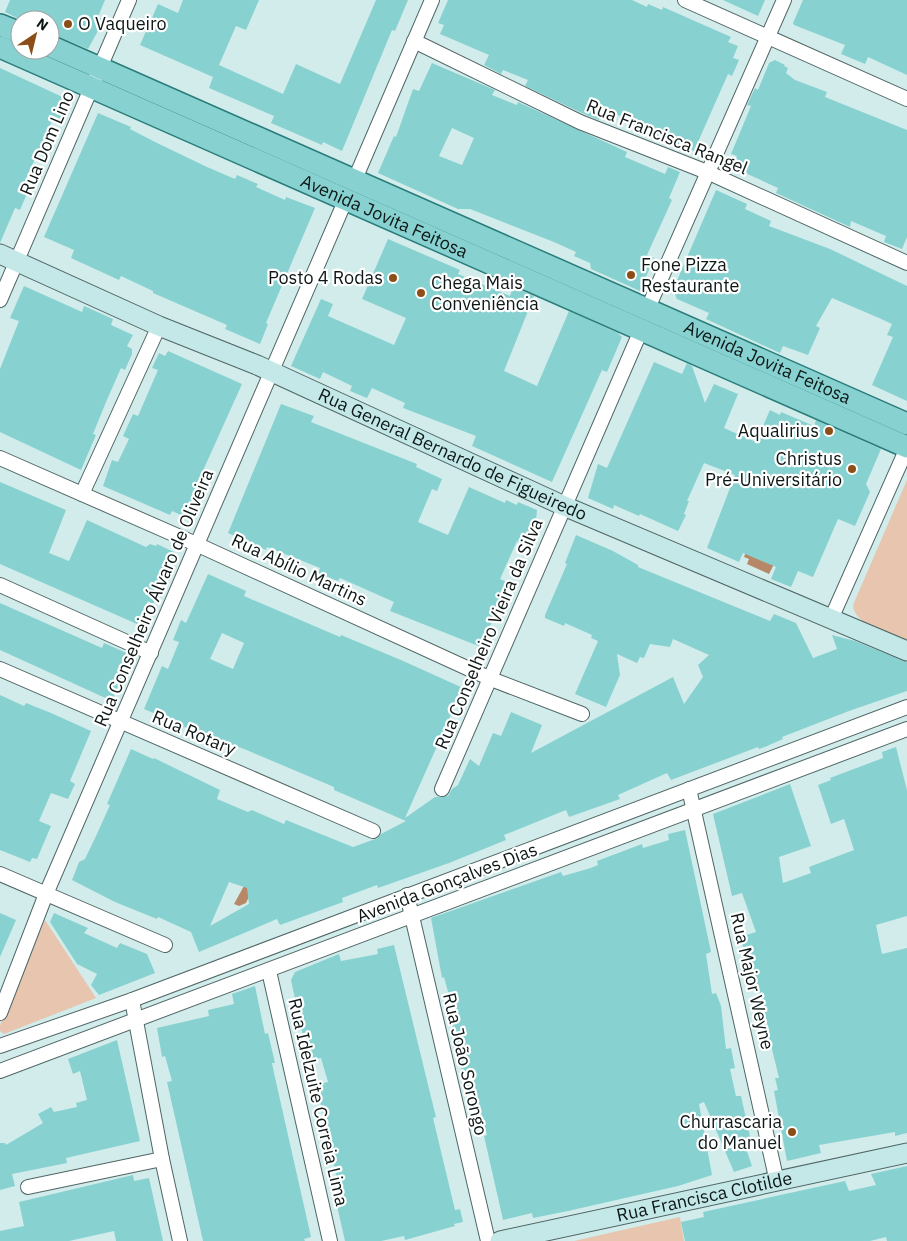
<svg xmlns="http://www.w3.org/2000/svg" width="907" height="1241" font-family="'IBM Plex Sans',sans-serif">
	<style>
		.green { fill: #e7c5ae }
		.water { fill: #b78867 }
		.building { fill: #87d2d0; fill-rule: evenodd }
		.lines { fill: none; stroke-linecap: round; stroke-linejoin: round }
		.street-casing { stroke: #4f6665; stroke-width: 16 }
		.secondary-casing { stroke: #4f6665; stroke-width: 21 }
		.primary-casing { stroke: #287c7a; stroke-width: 24 }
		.street { stroke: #fff; stroke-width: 14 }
		.secondary { stroke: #c3e8e7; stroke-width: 19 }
		.primary { stroke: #87d1d0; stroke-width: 21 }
		.poi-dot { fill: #8d4d17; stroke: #fff; stroke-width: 2 }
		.labels { text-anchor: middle; stroke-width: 4.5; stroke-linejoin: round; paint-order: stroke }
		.poi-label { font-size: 18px; fill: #0d1716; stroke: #fff; text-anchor: end }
		.street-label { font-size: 18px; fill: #0d1716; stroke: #fff }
	</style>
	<rect width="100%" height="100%" fill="#d2eceb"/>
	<!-- green -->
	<g class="green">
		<path d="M907 480V640C890 632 854 626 853 605Z"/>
		<polygon points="45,920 96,998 4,1034 0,1031 0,1025"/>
		<polygon points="680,1217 684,1241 574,1241"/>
	</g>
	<!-- water -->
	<g class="water">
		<polygon points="747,549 775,562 769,574 747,564 749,559 744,557"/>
		<polygon points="245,884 253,888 246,903 239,906 234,904"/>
	</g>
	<!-- building -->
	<g class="building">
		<polygon points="10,0 105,0 98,17 104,20 88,49 50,33 50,20 21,20 5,12"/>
		<polygon points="183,0 259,0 246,30 236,26 219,65 283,94 296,64 340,84 376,0 408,0 395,31 392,30 342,151 323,142 322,145 271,123 274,116 209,88 213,77 140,45 158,4 178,13"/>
		<polygon points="448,0 632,0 647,7 648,4 662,10 663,7 731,37 728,42 738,46 733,58 739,60 732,76 728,74 694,151 627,123 629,120 604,109 599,120 584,114 525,86 528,80 503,70 501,74 484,65 489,55 440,34 444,25 438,23"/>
		<polygon points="723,0 765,0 758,16"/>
		<polygon points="803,0 907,0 907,75 868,57 865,64 841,54 845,45 794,25 793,23"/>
		<polygon points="775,60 785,65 784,66 788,68 786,73 795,80 827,92 825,97 907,130 907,237 902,249 884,242 886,236 851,221 850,227 776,193 778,188 732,167 737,156 731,154 751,106 747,105 755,88 758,90 769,63"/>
		<path d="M432 63 495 90 492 95 517 105 518 102 627 152 625 157 665 174 668 167 680 172 669 198 672 200 647 255 654 258 640 291 591 269 590 263 574 256 576 252 554 242 470 209H458L378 173 394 136 396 137 413 89 419 91ZM452 128 474 138 462 165 439 156Z"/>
		<polygon points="0,68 69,100 58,124 52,121 25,181 31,184 26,196 20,210 15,208 0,243"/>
		<polygon points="98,113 131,127 130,129 155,142 207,167 235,179 237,175 258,184 256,187 285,200 286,197 315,208 266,323 268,324 260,344 225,329 227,325 153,293 153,291 121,276 119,280 71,258 74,250 44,237"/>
		<polygon points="716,190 747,204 745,209 771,221 769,226 830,249 907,286 907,401 872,385 893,337 887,335 892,324 879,318 832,298 816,326 820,328 808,355 783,346 780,353 706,319 709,313 677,299 673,290"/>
		<polygon points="388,239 460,270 458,274 510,296 513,287 534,296 504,371 537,386 569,311 618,333 622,337 607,372 602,370 552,482 472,446 476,436 403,408 405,403 372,388 367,398 350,391 352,386 323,372 320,379 291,366 321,299 333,304 328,316 394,345 406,318 362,299"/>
		<polygon points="24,286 82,312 84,306 113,319 111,325 133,335 127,346 132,349 132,354 125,370 121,368 106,402 93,434 96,435 81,470 0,432 0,369 19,321 10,318"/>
		<polygon points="168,351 242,384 192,495 199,498 190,519 172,511 170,515 103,486 112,460 118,462 129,439 123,436 133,414 138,416 158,370 152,368 159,353 165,356"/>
		<polygon points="654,362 682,374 687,363 692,366 705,403 714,384 738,394 724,428 756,442 770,410 780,415 781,412 814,426 816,420 881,449 866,484 870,492 855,526 838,519 813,577 798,571 791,587 771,579 776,567 743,553 739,562 707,548 735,475 704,463 687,501 689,501 684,514 686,515 678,531 640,514 639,516 614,505 613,509 588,498 598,464 607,468"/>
		<polygon points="281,404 314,416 311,422 417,464 416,467 442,479 437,491 432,489 418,522 448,535 469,487 505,503 506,500 517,505 518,502 537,510 536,520 542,523 531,547 517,541 500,579 509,583 481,647 390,611 394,602 340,578 338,581 318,573 320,568 267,547 266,550 228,533"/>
		<polygon points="0,482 66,510 49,553 69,561 87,520 146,547 150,544 156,546 157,544 176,553 153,604 148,601 137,624 0,564"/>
		<path d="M576 535 613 551 638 565V567L770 621 774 614 796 623 813 658 837 649 832 635 855 641 907 662V691L849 711 782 737 783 739 767 746 759 749 758 747 671 780 667 773 618 795 620 799 569 817 566 810 504 835 506 840 449 863 378 888 377 885 342 898 343 902 280 925 277 919 199 952 191 932 158 917 157 919 115 902 72 880 79 862 85 859 96 836 110 805 107 804 131 749 153 759 154 758 220 790 217 799 248 812 252 810 284 824 286 820 353 847 378 838 381 834 406 821 334 790V787L308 776 244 749 184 727 182 731 166 724 168 719 144 709 162 666 168 669 179 642 173 640 181 620 186 623 208 574 246 591 244 596 340 637 341 635 401 660 463 688 405 818 435 797 448 796 452 789 458 785 470 759 479 766 493 733 501 736 511 712 542 725 531 753 673 677 684 704 703 677 698 665 709 655 673 639 670 647 650 644 644 658 640 657 637 663 617 654 620 675 606 707 575 694 598 641 591 638 592 635 565 623 564 626 545 618V615L567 564 565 563ZM222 633 244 643 233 669 210 659ZM229 882 247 888 249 904 210 926Z"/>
		<polygon points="0,603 102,648 104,643 131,655 112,701 0,650"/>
		<polygon points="0,695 24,706 26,703 51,713 91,731 70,781 75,784 68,799 51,793 39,821 51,826 37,859 32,858 30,862 0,850"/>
		<polygon points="896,747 907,790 907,916 876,925 882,954 907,948 907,1133 895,1136 895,1132 819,1145 821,1153 787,1161 774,1091 778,1090 775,1078 779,1078 771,1045 769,1046 768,1043 763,1044 761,1032 769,1030 754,972 752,973 740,937 756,932 742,893 732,896 713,814 790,784 811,846 779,857 783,883 811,873 809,867 854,850 844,819 831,824 818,785 831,780 830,778 883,758 882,752"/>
		<polygon points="685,830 711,952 706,954 712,994 716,993 721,1006 726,1049 731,1048 735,1068 730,1069 736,1096 741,1096 751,1141 744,1143 752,1166 734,1172 704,1102 699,1104 712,1175 678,1186 568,1211 533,1218 532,1213 503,1220 484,1136 487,1135 481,1112 478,1112 473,1090 467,1091 464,1080 447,1004 451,1003 444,977 442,978 431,918 561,872 563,876 591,868 598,865 597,861 642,844 643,848 669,840 668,834"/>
		<polygon points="0,913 16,920 0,957"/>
		<polygon points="54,913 88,928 84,933 117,948 120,943 147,954 155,973 99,995 91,985 97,974 77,964 50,922"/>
		<polygon points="394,945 431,1097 436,1117 433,1118 455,1210 460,1209 463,1222 454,1224 455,1226 405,1240 404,1236 381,1241 345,1241 332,1184 338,1183 317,1088 318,1084 328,1082 321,1058 311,1060 302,1031 291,980 295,972 339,954 341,961 378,954 377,949"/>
		<polygon points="255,986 265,1034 268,1033 275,1063 272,1063 274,1073 311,1237 304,1239 305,1241 203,1241 167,1082 172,1081 165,1056 162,1057 157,1028 209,1016 208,1010 234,1004 232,994"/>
		<polygon points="117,1040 140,1141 66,1158 67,1163 12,1174 15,1186 0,1190 0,1143 5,1143 6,1145 43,1123 38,1114 51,1107 54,1112 77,1107 76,1103 87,1100 80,1071 73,1074 68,1059"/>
		<polygon points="907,1166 907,1241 887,1241 886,1237 870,1241 685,1241 681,1222 704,1217 703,1212 845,1181 849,1191 876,1185 871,1174"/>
		<polygon points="133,1175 134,1181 149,1178 163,1241 116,1241 114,1231 69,1241 0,1241 0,1231 24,1226 19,1202"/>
	</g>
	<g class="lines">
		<defs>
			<g id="street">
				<polyline points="685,0 907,99"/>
				<polyline points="414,41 580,122 707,172 907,263"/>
				<polyline points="355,179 432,0"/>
				<polyline points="0,300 129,0"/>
				<polyline points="648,308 784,0"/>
				<polyline points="0,458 196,544 491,679 582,714"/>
				<polyline points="82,494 159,326"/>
				<polyline points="0,585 151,653"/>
				<polyline points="831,619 907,448"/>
				<polyline points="0,669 373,831"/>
				<polyline points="442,789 642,328"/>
				<polyline points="689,789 777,1182"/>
				<polyline points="0,874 165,945"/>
				<polyline points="407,895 488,1241"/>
				<polyline points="269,971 330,1241"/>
				<polyline points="132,1000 162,1159 180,1241"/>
				<polyline points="0,1013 46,894 346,199"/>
				<polyline points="0,1046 132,1000 907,707"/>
				<polyline points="0,1071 907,729"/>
				<polyline points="28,1187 162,1159"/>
			</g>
			<g id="secondary">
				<path id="s1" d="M0 254 159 326 257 365 564 506 907 651"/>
				<path id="s2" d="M500 1241 907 1153"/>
			</g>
			<g id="primary">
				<polyline points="0,25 20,33"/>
				<path id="s3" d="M50 46 907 424"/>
				<path id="s4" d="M0 47 907 447"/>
			</g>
		</defs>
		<!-- street casing -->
		<use href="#street" class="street-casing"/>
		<!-- secondary casing -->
		<use href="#secondary" class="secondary-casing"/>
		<!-- primary casing -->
		<use href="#primary" class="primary-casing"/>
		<!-- street -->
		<use href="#street" class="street"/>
		<!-- secondary -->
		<use href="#secondary" class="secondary"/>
		<!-- primary -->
		<use href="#primary" class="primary"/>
	</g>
	<!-- markers -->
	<g class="poi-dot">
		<circle cx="68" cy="24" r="5"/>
		<circle cx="631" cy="275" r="5"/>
		<circle cx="393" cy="278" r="5"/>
		<circle cx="421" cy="293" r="5"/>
		<circle cx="829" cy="431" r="5"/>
		<circle cx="852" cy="469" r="5"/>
		<circle cx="792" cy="1132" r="5"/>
	</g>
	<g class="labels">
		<!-- poi labels -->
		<g class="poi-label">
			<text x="78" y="30" text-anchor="start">O Vaqueiro</text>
			<text x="641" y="271" text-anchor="start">Fone Pizza<tspan x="641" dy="21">Restaurante</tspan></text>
			<text x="383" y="284">Posto 4 Rodas</text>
			<text x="431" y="289" text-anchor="start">Chega Mais<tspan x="431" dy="21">Conveniência</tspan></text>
			<text x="819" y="437">Aqualirius</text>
			<text x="842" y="465">Christus<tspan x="842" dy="21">Pré-Universitário</tspan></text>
			<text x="782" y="1128">Churrascaria<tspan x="782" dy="21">do Manuel</tspan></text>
		</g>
		<!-- street labels -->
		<g class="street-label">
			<text transform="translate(667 137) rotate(22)" y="6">Rua Francisca Rangel</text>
			<text transform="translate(47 143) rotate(-67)" y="6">Rua Dom Lino</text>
			<text dy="6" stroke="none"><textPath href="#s4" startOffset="420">Avenida Jovita Feitosa</textPath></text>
			<text dy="6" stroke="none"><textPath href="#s3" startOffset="784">Avenida Jovita Feitosa</textPath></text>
			<text dy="6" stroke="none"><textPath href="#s1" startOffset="495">Rua General Bernardo de Figueiredo</textPath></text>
			<text transform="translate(299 570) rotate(25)" y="6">Rua Abílio Martins</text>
			<text transform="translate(154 598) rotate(-67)" y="6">Rua Conselheiro Álvaro de Oliveira</text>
			<text transform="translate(489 634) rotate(-67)" y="6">Rua Conselheiro Vieira da Silva</text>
			<text transform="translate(194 733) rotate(23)" y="6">Rua Rotary</text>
			<text transform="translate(447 883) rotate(-21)" y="6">Avenida Gonçalves Dias</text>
			<text transform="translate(752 981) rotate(77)" y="6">Rua Major Weyne</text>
			<text transform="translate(465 1064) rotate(77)" y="6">Rua João Sorongo</text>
			<text transform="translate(318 1102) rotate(77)" y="6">Rua Idelzuite Correia Lima</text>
			<text dy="6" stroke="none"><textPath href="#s2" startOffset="209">Rua Francisca Clotilde</textPath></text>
		</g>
	</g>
	<!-- north arrow -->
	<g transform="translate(35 35) rotate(35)"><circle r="24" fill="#ffffff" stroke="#9ea2a2"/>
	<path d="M0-4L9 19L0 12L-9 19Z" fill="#8d4d17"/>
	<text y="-8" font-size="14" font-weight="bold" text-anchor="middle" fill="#0d1716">N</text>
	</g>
</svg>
